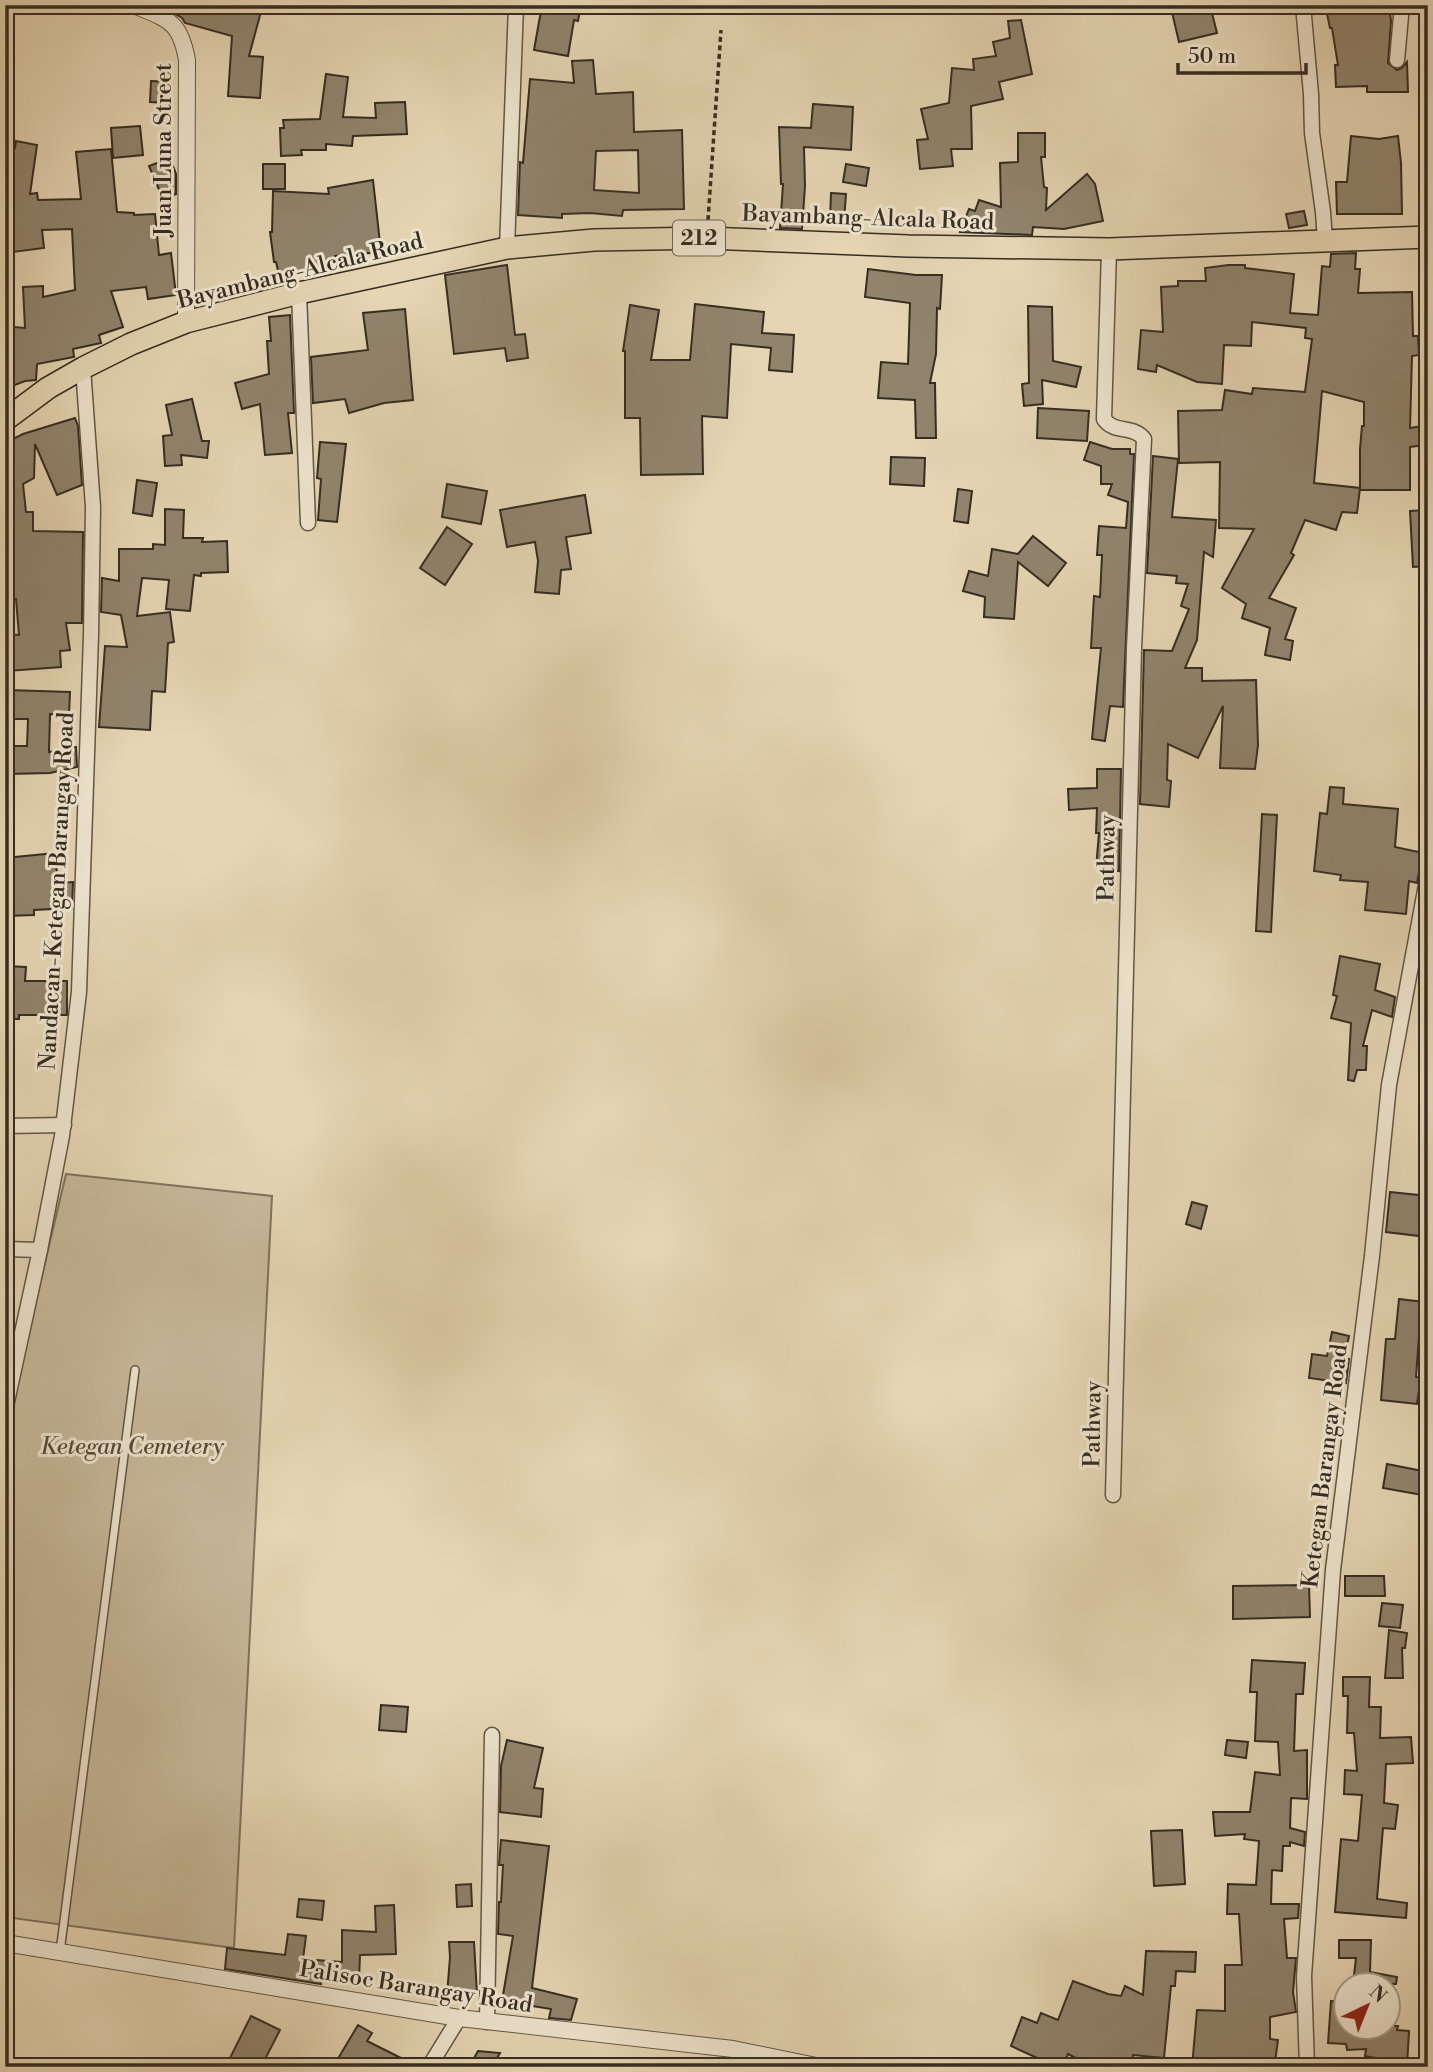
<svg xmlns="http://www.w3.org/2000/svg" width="1433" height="2072" font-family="'Libre Bodoni',serif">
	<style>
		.green { fill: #c7b89a; stroke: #7e725e; stroke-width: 2 }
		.building { fill: #91846d; stroke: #352d22; stroke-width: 2; fill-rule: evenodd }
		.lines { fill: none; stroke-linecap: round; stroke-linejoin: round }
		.service-casing { stroke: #615746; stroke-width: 10 }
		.minor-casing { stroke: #615746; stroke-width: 17 }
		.tertiary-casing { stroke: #615746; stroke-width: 18 }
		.primary-casing { stroke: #352d22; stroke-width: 24 }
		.path { stroke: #352d22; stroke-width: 3.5; stroke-dasharray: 5 3.5; stroke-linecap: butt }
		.service { stroke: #eee4ce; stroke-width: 7 }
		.minor { stroke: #eee4ce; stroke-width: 14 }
		.tertiary { stroke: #eee4ce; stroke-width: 16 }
		.primary { stroke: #e5d5b3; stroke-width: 21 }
		.labels { text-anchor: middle; stroke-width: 6; stroke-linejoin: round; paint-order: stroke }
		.shield { fill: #eee4ce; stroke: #6c6456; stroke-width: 2 }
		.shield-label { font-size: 21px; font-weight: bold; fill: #352d22 }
		.street-label { font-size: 23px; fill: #352d22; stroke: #eee4ce }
		.park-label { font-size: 23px; font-style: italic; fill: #52493a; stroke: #eee4ce }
	</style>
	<rect width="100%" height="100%" fill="#e5d5b3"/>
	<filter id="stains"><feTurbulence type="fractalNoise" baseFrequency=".00286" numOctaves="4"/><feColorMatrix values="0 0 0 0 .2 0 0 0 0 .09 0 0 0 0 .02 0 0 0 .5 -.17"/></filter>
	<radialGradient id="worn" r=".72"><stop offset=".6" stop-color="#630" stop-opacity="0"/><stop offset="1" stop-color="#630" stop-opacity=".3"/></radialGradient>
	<!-- green -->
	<polygon class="green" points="66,1174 272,1196 234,1948 5,1917 5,1432"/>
	<!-- building -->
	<g class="building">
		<polygon points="161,5 251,5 262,8 249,56 263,57 260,98 228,96 232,36 185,23 182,18"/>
		<polygon points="542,5 581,5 578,21 574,20 568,56 534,50"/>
		<polygon points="1183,5 1210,5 1217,33 1179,42 1171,8"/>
		<polygon points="1343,5 1389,5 1391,21 1388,63 1397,70 1402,68 1407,62 1408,92 1367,92 1367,86 1336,87 1335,65 1338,65 1332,28 1330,28 1326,9"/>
		<polygon points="1021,20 1032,74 999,82 1003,99 971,106 972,149 951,149 953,166 920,169 917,140 928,139 921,109 949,103 952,68 974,70 973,59 996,56 993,42 1010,38 1008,21"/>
		<path d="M593 60 596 94 633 92 634 132 682 130 684 209 623 210 622 216 590 213 562 214V218L518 215 520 162 523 163 530 79 574 83 572 61ZM638 150 639 193 594 190 596 151Z"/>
		<polygon points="326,74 348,77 343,117 376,118 375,103 405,102 407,134 353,136 352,146 326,144 326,150 301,150 302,155 281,156 280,128 284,128 283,120 320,119"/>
		<polygon points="151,81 170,82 169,103 150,102"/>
		<polygon points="813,104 853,107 851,150 804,147 805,186 802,229 780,228 783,184 781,184 779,127 811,128"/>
		<polygon points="140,126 143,155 113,158 111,128"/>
		<polygon points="1018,133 1045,133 1045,157 1041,157 1044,187 1047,188 1046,210 1087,174 1095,184 1103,221 1064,229 1033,227 1032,235 960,232 969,209 975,211 979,200 1001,207 1000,163 1018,162"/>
		<polygon points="1351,136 1379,139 1398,136 1401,163 1402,214 1337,214 1336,182 1347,182"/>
		<polygon points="16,141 37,145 30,194 37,193 38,200 81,199 76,152 111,149 117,212 134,213 134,215 155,214 159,255 171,253 176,295 148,299 146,287 111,291 123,327 99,335 101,343 73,349 74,357 37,364 36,380 25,381 12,386 14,327 25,328 23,287 43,286 43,297 75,290 72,229 42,230 44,248 13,252 5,189 5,147 15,148"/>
		<polygon points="170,158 176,174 176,194 163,199 149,166"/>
		<rect x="263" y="164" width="22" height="25"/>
		<polygon points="846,164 869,168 866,186 843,182"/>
		<polygon points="373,180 381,252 335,256 336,265 312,267 313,272 280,279 276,262 274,262 270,232 272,232 273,191 329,194 328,188"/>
		<polygon points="831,193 846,194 844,221 830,220"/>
		<polygon points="1304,211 1307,225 1289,228 1286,214"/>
		<polygon points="1356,253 1355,269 1360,269 1358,293 1412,292 1413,336 1418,336 1419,355 1412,356 1410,428 1423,426 1425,445 1410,447 1410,490 1360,490 1360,449 1362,426 1364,426 1364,402 1322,391 1314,483 1360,488 1357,513 1342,512 1336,530 1305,520 1291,553 1294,555 1269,598 1296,608 1285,639 1293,641 1290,660 1265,655 1270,628 1242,618 1246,604 1222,588 1254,529 1219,528 1220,462 1179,463 1178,411 1222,410 1225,390 1252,394 1253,388 1305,392 1312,339 1305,338 1306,328 1252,322 1251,346 1224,345 1222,384 1197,382 1157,365 1156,372 1138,369 1141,330 1163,332 1161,287 1178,286 1178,281 1206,281 1205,268 1228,265 1245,265 1245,268 1294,274 1290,313 1318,315 1322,266 1330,267 1331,254"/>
		<polygon points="507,265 515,335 525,334 528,358 507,361 505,348 454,354 445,275"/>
		<polygon points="868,269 916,275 942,275 940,309 937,308 936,354 930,383 935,383 936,438 916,438 915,400 878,398 881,362 908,364 910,303 865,297"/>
		<polygon points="695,304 764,312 762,333 794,335 792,372 769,370 771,348 731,344 727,418 702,416 703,474 641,475 640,418 625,418 625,351 623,351 630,305 659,310 651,360 690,360"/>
		<polygon points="1028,306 1052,307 1053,361 1081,367 1076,387 1042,380 1043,404 1024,406 1022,384 1029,383"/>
		<polygon points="405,309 413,400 384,403 349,413 345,399 313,403 311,357 368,350 363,313"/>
		<polygon points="290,315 294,413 288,413 292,453 265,455 260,404 242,409 235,383 269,374 267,341 271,341 269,317"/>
		<polygon points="192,399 202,441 209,441 207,458 181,455 182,465 165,466 163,436 172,435 166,405"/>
		<polygon points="1038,408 1089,411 1087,441 1037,438"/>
		<polygon points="75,418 78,426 82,485 57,495 35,444 34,478 23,484 26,512 33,512 33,531 83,532 82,623 66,623 70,650 60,651 61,667 7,671 5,634 19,635 16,599 12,599 11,575 5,577 5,511 8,511 5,443 23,434"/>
		<polygon points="320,442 346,444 337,522 318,520 321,479 317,478"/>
		<polygon points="1090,442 1112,449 1130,449 1130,454 1134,454 1123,707 1110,706 1105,741 1092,739 1101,648 1091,648 1094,596 1100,597 1102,555 1097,555 1099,526 1126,528 1128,502 1108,495 1112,484 1101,484 1101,466 1084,460"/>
		<polygon points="1153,456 1178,459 1172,517 1216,520 1213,557 1204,552 1197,640 1185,668 1202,668 1202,681 1256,680 1258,745 1255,769 1220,768 1223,706 1198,758 1168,744 1167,780 1171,781 1169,807 1140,804 1144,650 1172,651 1189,609 1181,606 1188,584 1176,583 1177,576 1147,573"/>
		<polygon points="891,457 925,458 924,486 890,484"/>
		<polygon points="137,480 157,483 152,516 133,513"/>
		<polygon points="447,484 487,491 481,524 442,517"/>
		<polygon points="958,489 972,491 968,523 954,521"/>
		<polygon points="585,495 591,533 566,537 571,569 561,570 559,594 535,592 538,561 535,542 507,547 500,510"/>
		<polygon points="165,509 184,510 183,538 203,538 202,542 227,541 228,572 201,573 201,576 194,575 190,611 166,609 169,580 142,578 137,616 170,612 174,642 168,643 165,692 152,691 150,730 99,727 105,646 127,647 121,615 101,612 102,578 119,581 119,549 153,549 153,544 165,545"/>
		<polygon points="1428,510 1428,566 1413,567 1410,511"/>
		<polygon points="447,527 472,544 445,585 420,568"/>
		<polygon points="1033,536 1066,563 1048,586 1018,562 1014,619 984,617 985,597 963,591 969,571 988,576 992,549 1018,554"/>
		<polygon points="7,690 70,692 69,715 50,714 49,752 76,747 77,767 50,773 8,774 6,746 27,746 28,719 8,719"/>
		<polygon points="1097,769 1121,769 1119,871 1096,868 1099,833 1096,833 1097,808 1069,810 1068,789 1097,788"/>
		<polygon points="1330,787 1344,788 1343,804 1398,809 1395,847 1428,854 1425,865 1419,872 1417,883 1409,881 1406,914 1365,910 1368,882 1340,880 1341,875 1314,871 1320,813 1327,814"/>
		<polygon points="1262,814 1277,815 1271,932 1256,931"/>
		<polygon points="55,853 58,883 73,882 72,908 34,910 34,915 5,916 5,858"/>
		<polygon points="1340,956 1380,964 1375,990 1395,997 1392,1017 1372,1010 1363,1046 1367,1046 1366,1070 1357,1070 1354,1081 1348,1080 1351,1023 1331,1018 1337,996 1333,995"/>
		<polygon points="5,966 26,967 25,981 67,981 67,1015 19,1015 19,1019 5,1019"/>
		<polygon points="1390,1192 1428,1196 1428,1237 1386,1232"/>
		<polygon points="1192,1202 1207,1206 1201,1229 1186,1224"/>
		<polygon points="1399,1299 1424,1302 1421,1336 1419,1336 1416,1377 1421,1378 1417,1404 1381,1400 1386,1339 1395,1339"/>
		<polygon points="1332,1332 1349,1336 1344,1358 1349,1359 1346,1383 1309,1378 1312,1354 1327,1356"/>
		<polygon points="1387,1464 1428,1472 1428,1496 1383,1488"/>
		<polygon points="1345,1576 1384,1576 1385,1596 1345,1596"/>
		<polygon points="1309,1585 1310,1617 1233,1619 1233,1586"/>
		<polygon points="1382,1603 1403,1605 1400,1628 1379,1626"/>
		<polygon points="1389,1630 1407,1633 1405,1648 1402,1648 1403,1678 1385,1678"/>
		<polygon points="1252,1660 1305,1663 1303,1694 1296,1694 1294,1751 1307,1750 1307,1799 1291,1798 1290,1828 1305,1832 1304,1846 1290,1842 1290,1846 1283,1846 1282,1871 1272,1870 1271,1904 1299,1904 1298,1918 1284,1919 1287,1958 1296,1958 1293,1992 1296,2012 1270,2017 1270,2039 1278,2040 1275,2062 1271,2062 1271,2067 1192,2067 1197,2010 1225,2011 1225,1965 1242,1965 1239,1914 1227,1914 1228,1884 1256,1885 1259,1841 1244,1839 1245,1834 1215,1836 1213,1812 1250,1812 1255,1772 1280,1775 1278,1742 1255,1741 1257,1692 1250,1692"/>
		<polygon points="1343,1677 1370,1677 1369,1707 1381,1707 1380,1738 1411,1737 1413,1763 1386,1764 1384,1803 1398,1805 1395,1829 1383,1828 1377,1899 1407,1903 1406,1918 1335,1912 1341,1839 1358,1841 1362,1795 1344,1794 1345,1770 1357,1771 1354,1733 1347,1733 1348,1696 1343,1696"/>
		<polygon points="381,1705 408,1707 406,1732 379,1730"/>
		<polygon points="507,1740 543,1748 534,1788 543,1789 541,1817 500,1812 501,1766"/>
		<polygon points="1227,1740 1248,1742 1246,1758 1225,1755"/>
		<polygon points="1182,1830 1185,1884 1154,1886 1151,1831"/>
		<polygon points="501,1840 549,1846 532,1988 577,1999 571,2020 549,2018 551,2009 502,2001 513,1936 498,1934 499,1902 501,1902 503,1865 499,1865"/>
		<polygon points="471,1884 472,1906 457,1907 456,1885"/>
		<polygon points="299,1899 324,1901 322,1920 297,1917"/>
		<polygon points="394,1905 396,1954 360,1955 359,1980 321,1978 321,1984 314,1983 225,1969 227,1948 285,1955 288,1934 306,1936 303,1959 342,1962 342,1930 376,1932 375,1906"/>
		<polygon points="1339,1940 1371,1940 1370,1972 1397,1977 1396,1984 1353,1984 1356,1958 1339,1958"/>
		<polygon points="449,1942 474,1942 477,1994 469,1993 469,1996 447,1995 450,1957"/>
		<polygon points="1146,1951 1196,1952 1195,1972 1176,1971 1175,1986 1171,1986 1164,2058 1133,2055 1131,2067 1093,2067 1068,2054 1063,2067 1057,2067 1011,2046 1022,2017 1037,2023 1041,2013 1058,2020 1073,1981 1108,1994 1121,1996 1125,1986 1143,1995"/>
		<polygon points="1331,2001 1346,2003 1346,2026 1398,2026 1397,2030 1409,2031 1407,2067 1375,2067 1376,2058 1365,2056 1366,2049 1347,2050 1346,2044 1328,2043"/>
		<polygon points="251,2016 280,2030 261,2067 243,2067 229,2060"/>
		<polygon points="358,2025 372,2033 367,2041 419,2067 333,2067"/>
		<polygon points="478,2051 500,2053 492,2067 469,2067"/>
	</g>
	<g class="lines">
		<defs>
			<polyline id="service" points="60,1952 135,1370"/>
			<g id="minor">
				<polyline points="1303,5 1311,94 1312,133 1323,212 1325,241"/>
				<polyline points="1397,60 1402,5"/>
				<polyline points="507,248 516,5"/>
				<path d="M1109 249 1104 419C1114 434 1134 425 1144 439L1134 648 1113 1495"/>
				<polyline points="299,293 308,523"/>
				<polyline points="5,1126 64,1125"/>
				<polyline points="5,1249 40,1250"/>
				<polyline points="5,1411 40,1250 62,1136 79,992 91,635 93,507 83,368"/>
				<polyline points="487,2022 492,1735"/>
				<polyline points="429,2067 459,2018"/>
				<polyline points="1307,2067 1304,1976 1333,1570 1372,1256 1389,1085 1428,874"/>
			</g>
			<g id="tertiary">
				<path d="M134 5C169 20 180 21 187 60L186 322"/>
				<polyline points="5,1943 459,2018 733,2049 821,2067"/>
			</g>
			<polyline id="primary" points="5,420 48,388 83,368 131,344 186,322 299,293 507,248 594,240 707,238 908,246 1109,249 1428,237"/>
		</defs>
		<!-- service casing -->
		<use href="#service" class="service-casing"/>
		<!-- minor casing -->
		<use href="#minor" class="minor-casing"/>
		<!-- tertiary casing -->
		<use href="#tertiary" class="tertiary-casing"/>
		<!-- primary casing -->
		<use href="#primary" class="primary-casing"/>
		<!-- path -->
		<polyline class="path" points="708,220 721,30"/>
		<!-- service -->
		<use href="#service" class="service"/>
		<!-- minor -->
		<use href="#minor" class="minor"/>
		<!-- tertiary -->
		<use href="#tertiary" class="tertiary"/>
		<!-- primary -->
		<use href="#primary" class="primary"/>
	</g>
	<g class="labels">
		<!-- shield labels -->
		<rect class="shield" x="673" y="220.5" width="52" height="35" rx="5"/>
		<g class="shield-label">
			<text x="699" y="245">212</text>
		</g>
		<!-- street labels -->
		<g class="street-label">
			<text transform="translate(163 150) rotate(-90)" y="8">Juan Luna Street</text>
			<text transform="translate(868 217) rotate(2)" y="8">Bayambang-Alcala Road</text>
			<text transform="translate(300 270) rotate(-14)" y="8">Bayambang-Alcala Road</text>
			<text transform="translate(1106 858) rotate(-89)" y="8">Pathway</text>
			<text transform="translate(56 891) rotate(-87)" y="8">Nandacan-Ketegan Barangay Road</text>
			<text transform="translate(1092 1424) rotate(-89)" y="8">Pathway</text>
			<text transform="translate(1324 1466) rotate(-83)" y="8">Ketegan Barangay Road</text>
			<text transform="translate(416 1986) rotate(9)" y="8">Palisoc Barangay Road</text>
		</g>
		<!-- park labels -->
		<g class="park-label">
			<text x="132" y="1454">Ketegan Cemetery</text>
		</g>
	</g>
	<!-- margin -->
	<rect width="1433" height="2072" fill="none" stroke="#e5d5b3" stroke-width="28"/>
	<rect x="7" y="7" width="1419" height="2058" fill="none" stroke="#352d22" stroke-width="3.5"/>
	<rect x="14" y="14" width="1405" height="2044" fill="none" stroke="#352d22" stroke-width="2"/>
	<!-- north arrow -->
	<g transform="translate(1367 2006) rotate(43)"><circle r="33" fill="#eee4ce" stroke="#a49b89" stroke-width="2"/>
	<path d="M0-5L12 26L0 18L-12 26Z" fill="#8f2418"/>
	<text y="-10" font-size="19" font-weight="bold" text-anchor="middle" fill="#352d22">N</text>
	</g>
	<!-- scale -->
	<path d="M1178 63v10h128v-10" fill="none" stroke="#352d22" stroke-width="3.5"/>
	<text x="1188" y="63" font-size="21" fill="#352d22" stroke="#eee4ce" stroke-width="5" paint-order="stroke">50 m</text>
	<rect width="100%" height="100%" filter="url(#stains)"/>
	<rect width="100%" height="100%" fill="url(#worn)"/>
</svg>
